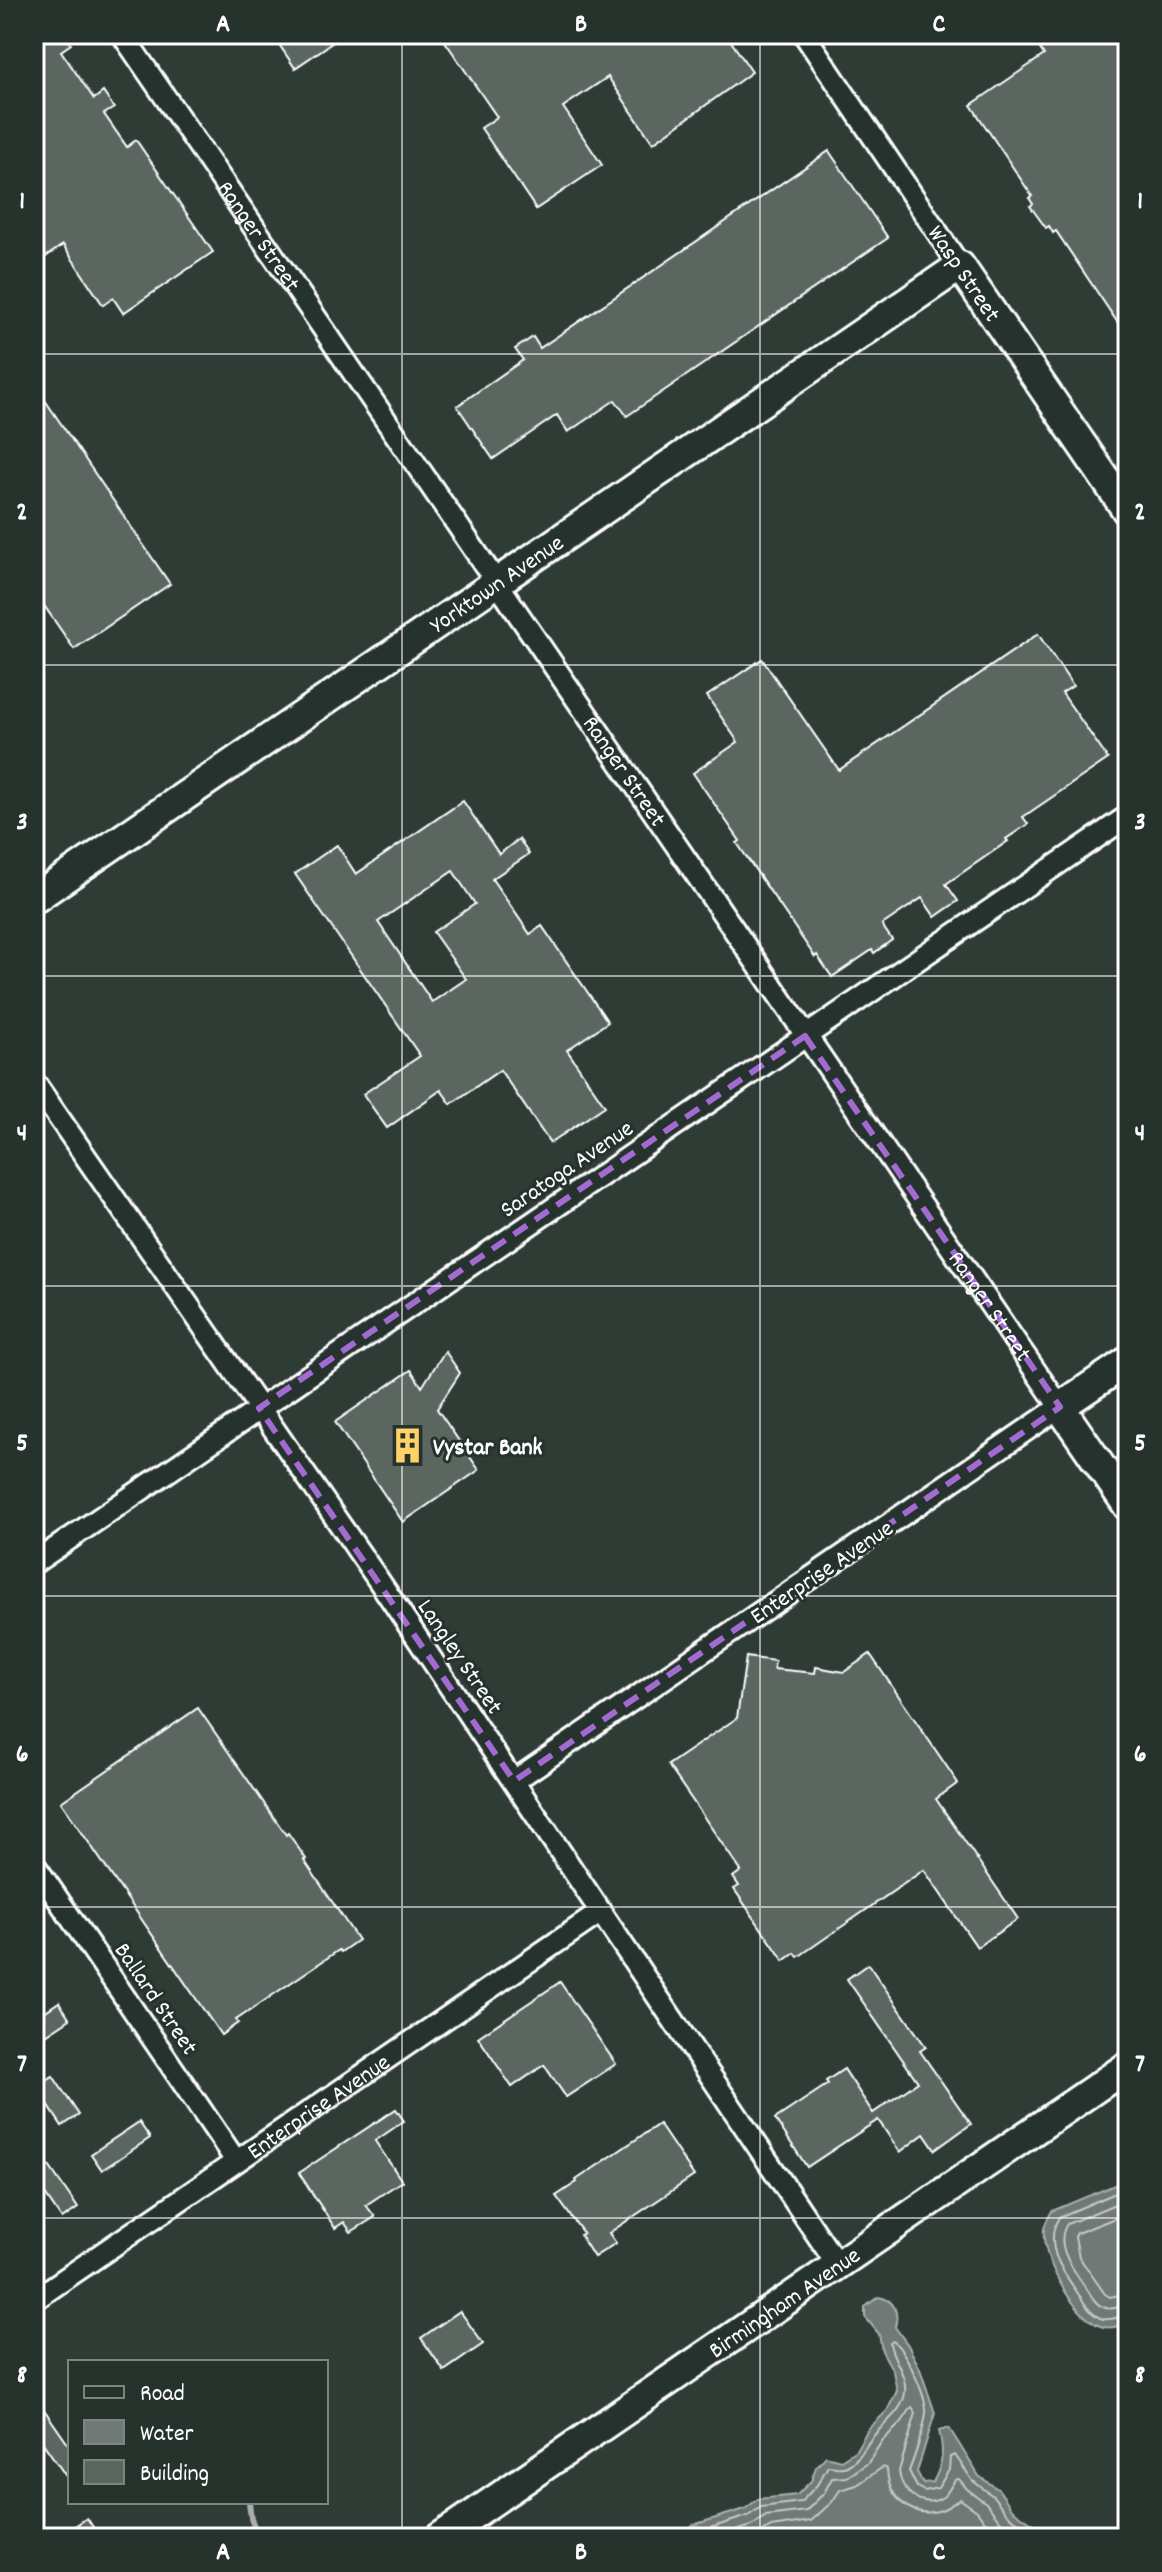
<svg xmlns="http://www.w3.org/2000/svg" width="1162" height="2572" font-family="Dekko,sans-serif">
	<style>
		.water { fill: #707975; stroke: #a9afac; stroke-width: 2 }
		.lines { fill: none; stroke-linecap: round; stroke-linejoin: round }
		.shore { stroke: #c6c9c8; stroke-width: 2 }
		.stream { stroke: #a9afac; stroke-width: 6 }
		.building { fill: #5b6661; stroke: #fff; stroke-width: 2; fill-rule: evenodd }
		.street-casing { stroke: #fff; stroke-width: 26 }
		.secondary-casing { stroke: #fff; stroke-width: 34 }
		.street { stroke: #26332d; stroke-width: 20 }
		.secondary { stroke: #26332d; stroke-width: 28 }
		.marked { fill: none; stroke: #a36bd2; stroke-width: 6; stroke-dasharray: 16 10; stroke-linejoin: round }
		.grid { fill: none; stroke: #fff; stroke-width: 2; stroke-opacity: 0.55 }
		.labels { text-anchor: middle; stroke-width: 6; stroke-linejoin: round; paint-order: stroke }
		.street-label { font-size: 24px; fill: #fff; stroke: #26332d }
		.poi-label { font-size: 24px; font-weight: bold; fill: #fff; stroke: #26332d; text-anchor: start }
		.neatline { fill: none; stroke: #fff; stroke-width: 3 }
		.grid-label { font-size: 26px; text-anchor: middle; font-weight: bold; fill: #fff }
	</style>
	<rect width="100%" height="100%" fill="#2f3b35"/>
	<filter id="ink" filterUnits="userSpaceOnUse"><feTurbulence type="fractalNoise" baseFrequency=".0125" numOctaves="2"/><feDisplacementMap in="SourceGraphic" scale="16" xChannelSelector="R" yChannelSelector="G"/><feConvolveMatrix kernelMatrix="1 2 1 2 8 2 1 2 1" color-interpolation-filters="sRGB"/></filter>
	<g filter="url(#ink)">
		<!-- water -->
		<g class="water">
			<path d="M1117 2184H1128V2322C1118 2327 1108 2330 1098 2325 1073 2315 1040 2255 1044 2229 1045 2223 1049 2216 1052 2211Z"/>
			<path d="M878 2297C895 2299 899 2313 895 2327L908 2345 920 2369 935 2413 917 2472 923 2483 933 2482C943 2464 944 2450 939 2431L949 2428 979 2476 999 2490 1012 2509 1038 2527 1060 2538H677L693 2525 745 2509 758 2499 797 2495 811 2481 816 2467 826 2456 841 2460 856 2450 868 2429 887 2411 897 2391 893 2371 882 2351 879 2334 865 2317V2307Z"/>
		</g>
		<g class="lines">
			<!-- shore -->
			<g class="shore">
				<path d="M1128 2191 1118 2192 1059 2217C1043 2244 1061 2269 1077 2292 1084 2302 1090 2315 1103 2319 1112 2321 1120 2316 1128 2315"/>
				<path d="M1128 2201 1120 2202 1067 2224C1053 2245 1074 2271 1086 2288 1091 2295 1095 2304 1103 2307 1111 2311 1119 2306 1128 2305"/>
				<polyline points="1128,2213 1077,2233 1075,2237 1079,2257 1105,2294 1110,2297 1128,2293"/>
				<path d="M690 2538 697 2532 748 2516 761 2507 801 2502 817 2485 828 2466C834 2466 841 2469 847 2466 862 2458 865 2445 876 2433 887 2421 904 2409 905 2392 907 2374 892 2359 890 2343L893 2341C906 2351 924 2392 926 2409 927 2420 914 2459 909 2471L917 2487 924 2491 938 2488 949 2470 950 2457 955 2455 973 2481 993 2496 1007 2514 1042 2538"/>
				<path d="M712 2538 752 2526 766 2516 806 2511 824 2493 832 2478 847 2477 868 2463 882 2441 901 2423 912 2407 916 2413 899 2471C901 2492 922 2510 943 2497 948 2493 951 2486 955 2480L959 2479 967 2489 986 2503 1000 2521 1023 2538"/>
				<path d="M753 2538 771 2527 811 2521 832 2502 840 2490 857 2485 883 2467 887 2469C888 2497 910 2518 938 2511 947 2509 953 2503 960 2499L977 2511 991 2530 1002 2538"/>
			</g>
			<!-- stream -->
			<polyline class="stream" points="249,2502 251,2518 258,2538"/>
		</g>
		<!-- building -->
		<g class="building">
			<polygon points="34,34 64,34 71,44 61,51 94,99 103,92 114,108 104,114 127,147 136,140 213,252 123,313 113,298 103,305 63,245 34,265"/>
			<polygon points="272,34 345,34 295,68"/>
			<polygon points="440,34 726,34 752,72 653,143 608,77 563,107 602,165 536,209 481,128 497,117"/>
			<polygon points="1030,34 1128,34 1128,338 1056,231 1053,233 1049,226 1046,228 1030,206 1033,204 1029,198 1032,196 971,105 1044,55"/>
			<polygon points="829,151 888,238 627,416 615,400 568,432 557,415 493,459 457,406 523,360 515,349 533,337 540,348"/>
			<polygon points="34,384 170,584 74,649 34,591"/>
			<polygon points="1038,634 1073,686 1062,693 1108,759 1023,817 1028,824 1006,839 1008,841 946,884 958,901 935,917 922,898 882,925 892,940 874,953 872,950 832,977 817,955 815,957 737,843 740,841 693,773 738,742 707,696 762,659 839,770"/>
			<path d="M463 801 499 854 519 839 529 854 492 879 530 934 542 926 608 1022 567 1050 605 1106 550 1143 500 1070 451 1104 441 1090 387 1128 363 1094 420 1056 295 874 337 845 356 874ZM453 871 475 904 433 932 466 979 432 1002 378 922Z"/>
			<polygon points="445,1351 460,1373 437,1409 479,1470 403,1522 335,1422 411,1370 422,1387"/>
			<polygon points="870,1654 958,1783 936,1799 1018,1919 977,1947 924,1870 798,1957 795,1953 784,1961 734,1889 739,1886 733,1877 741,1871 668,1765 737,1718 746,1657 775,1661 774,1669 815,1673 816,1667 844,1672"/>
			<polygon points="198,1708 286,1835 288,1833 306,1859 304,1860 358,1940 341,1952 339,1950 236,2020 238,2023 221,2035 61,1802"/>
			<polygon points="868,1964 926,2047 920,2051 971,2124 935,2150 924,2134 900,2152 878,2120 807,2167 775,2119 828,2084 826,2081 844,2069 873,2113 918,2082 847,1979"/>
			<polygon points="560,1982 616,2064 566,2097 544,2065 512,2087 478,2037"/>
			<polygon points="59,2002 70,2019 34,2043 34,2019"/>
			<polygon points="53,2076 79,2115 62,2126 36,2087"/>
			<polygon points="396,2109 404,2121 375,2141 402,2181 366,2205 375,2217 351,2232 344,2222 335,2228 299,2173"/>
			<polygon points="139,2122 150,2138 102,2170 91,2154"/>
			<polygon points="659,2124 694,2176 609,2233 616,2243 594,2257 580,2235 583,2233 556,2196 577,2182 576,2180"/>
			<polygon points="34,2144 78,2208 62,2219 34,2178"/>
			<polygon points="460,2311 483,2344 444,2371 421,2338"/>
			<polygon points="34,2395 70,2447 70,2482 34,2430"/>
			<polygon points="87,2518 100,2538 57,2538"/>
		</g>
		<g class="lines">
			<defs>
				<g id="street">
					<path id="s1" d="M122 34 1060 1407 514 1781"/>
					<polyline points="804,34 960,266"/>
					<polyline points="34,1082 379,1581 838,2266"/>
					<polyline points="34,1563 1128,816"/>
					<polyline points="34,1864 236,2161"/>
					<path id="s2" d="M34 2300 601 1912"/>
				</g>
				<g id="secondary">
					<path id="s3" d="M34 899 960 266 1128 512"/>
					<polyline points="1128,1361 1060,1407 1128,1506"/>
					<path id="s4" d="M439 2538 1128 2066"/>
				</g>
			</defs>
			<!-- street casing -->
			<use href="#street" class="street-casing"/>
			<!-- secondary casing -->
			<use href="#secondary" class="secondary-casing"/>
			<!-- street -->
			<use href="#street" class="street"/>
			<!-- secondary -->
			<use href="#secondary" class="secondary"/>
		</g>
	</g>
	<!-- marked area -->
	<path class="marked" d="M805 1036 1060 1407 514 1781 259 1408Z"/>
	<!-- grid -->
	<path class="grid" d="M402 34V2538M760 34V2538M34 354H1128M34 665H1128M34 976H1128M34 1286H1128M34 1596H1128M34 1907H1128M34 2218H1128"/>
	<!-- icons -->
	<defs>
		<symbol id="building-bare" viewBox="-9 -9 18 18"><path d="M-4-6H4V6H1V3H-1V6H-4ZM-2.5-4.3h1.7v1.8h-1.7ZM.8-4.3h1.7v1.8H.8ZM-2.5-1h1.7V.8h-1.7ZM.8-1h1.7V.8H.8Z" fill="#ffd166" stroke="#26332d" stroke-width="2.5" paint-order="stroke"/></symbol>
	</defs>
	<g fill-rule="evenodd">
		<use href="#building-bare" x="382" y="1420" width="51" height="51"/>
	</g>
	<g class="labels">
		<!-- street labels -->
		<g class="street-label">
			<text dy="8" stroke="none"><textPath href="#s1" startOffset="244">Ranger Street</textPath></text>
			<text transform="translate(965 273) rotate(56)" y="8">Wasp Street</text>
			<text dy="8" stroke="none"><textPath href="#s3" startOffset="560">Yorktown Avenue</textPath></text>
			<text dy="8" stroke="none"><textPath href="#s1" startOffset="892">Ranger Street</textPath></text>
			<text transform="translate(566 1168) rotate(-34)" y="8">Saratoga Avenue</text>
			<text dy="8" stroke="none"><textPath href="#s1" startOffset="1540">Ranger Street</textPath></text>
			<text transform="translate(821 1571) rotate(-34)" y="8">Enterprise Avenue</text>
			<text transform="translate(461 1656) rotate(56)" y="8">Langley Street</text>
			<text transform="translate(157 1998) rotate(56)" y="8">Ballard Street</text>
			<text dy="8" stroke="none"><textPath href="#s2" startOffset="344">Enterprise Avenue</textPath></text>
			<text dy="8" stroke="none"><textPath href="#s4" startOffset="418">Birmingham Avenue</textPath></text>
		</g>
		<!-- poi labels -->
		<g class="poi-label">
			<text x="433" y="1454">Vystar Bank</text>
		</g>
	</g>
	<!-- margin -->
	<rect width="1162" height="2572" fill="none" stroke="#26332d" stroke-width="88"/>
	<!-- legend -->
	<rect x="68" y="2360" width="260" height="144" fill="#26332d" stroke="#7d8581" stroke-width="2"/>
	<rect x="84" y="2386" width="40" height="12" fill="#26332d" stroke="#7d8581" stroke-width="2"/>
	<text x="140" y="2400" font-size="24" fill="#ffffff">Road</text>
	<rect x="84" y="2420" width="40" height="24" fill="#707975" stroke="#7d8581" stroke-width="2"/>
	<text x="140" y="2440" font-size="24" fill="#ffffff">Water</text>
	<rect x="84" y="2460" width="40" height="24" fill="#5b6661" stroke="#7d8581" stroke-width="2"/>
	<text x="140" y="2480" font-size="24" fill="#ffffff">Building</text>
	<rect x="44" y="44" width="1074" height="2484" class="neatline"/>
	<g class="grid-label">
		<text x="223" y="31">A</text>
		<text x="581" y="31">B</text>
		<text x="939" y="31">C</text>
		<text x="22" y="208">1</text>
		<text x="1140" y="208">1</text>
		<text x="22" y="519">2</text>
		<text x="1140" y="519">2</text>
		<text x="22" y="829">3</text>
		<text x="1140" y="829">3</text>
		<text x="22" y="1140">4</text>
		<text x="1140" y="1140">4</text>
		<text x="22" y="1450">5</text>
		<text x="1140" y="1450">5</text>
		<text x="22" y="1761">6</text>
		<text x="1140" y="1761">6</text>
		<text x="22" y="2071">7</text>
		<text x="1140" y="2071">7</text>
		<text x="22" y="2382">8</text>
		<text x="1140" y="2382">8</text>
		<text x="223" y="2559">A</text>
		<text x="581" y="2559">B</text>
		<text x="939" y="2559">C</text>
	</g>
</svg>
